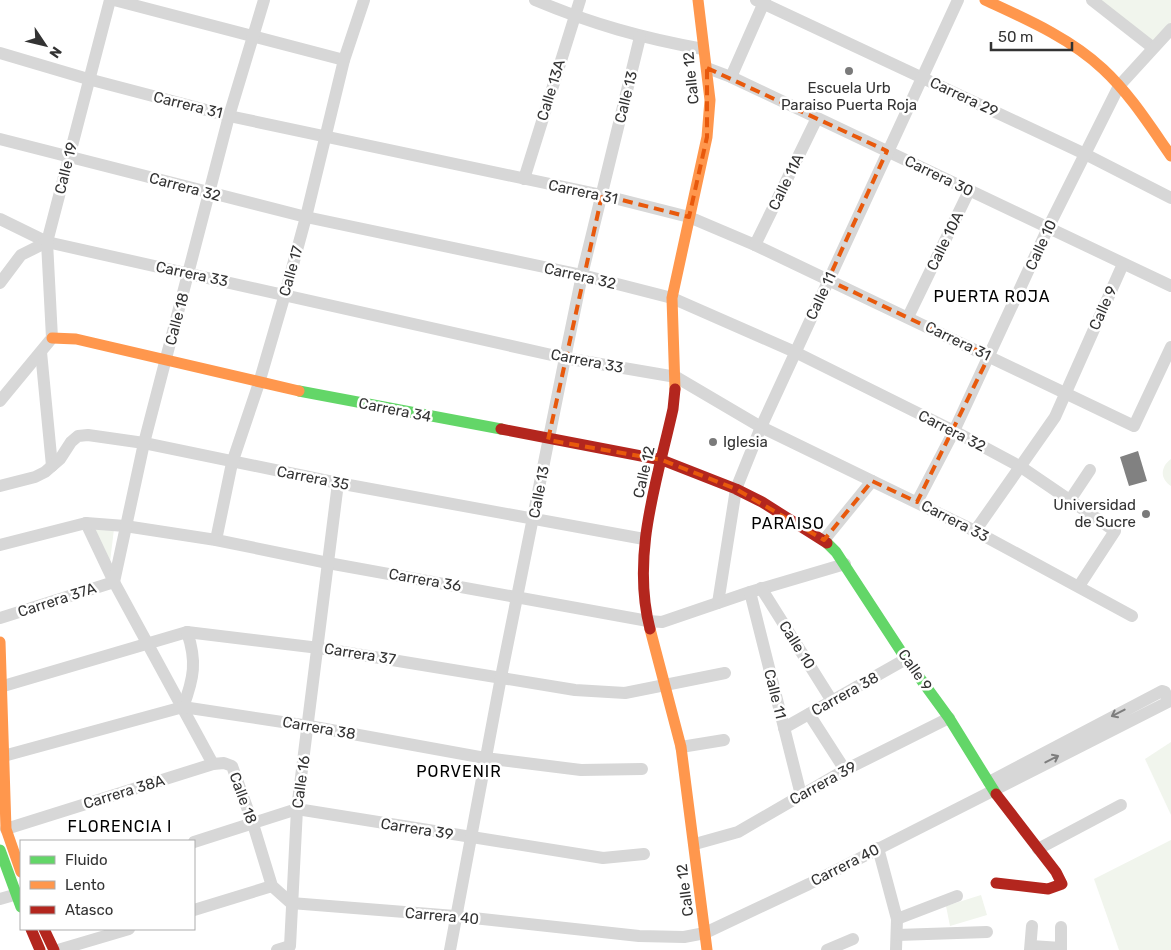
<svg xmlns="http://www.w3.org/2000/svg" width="1171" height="950" font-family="Rubik,sans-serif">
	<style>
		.green { fill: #f1f5ed }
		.building { fill: #818181 }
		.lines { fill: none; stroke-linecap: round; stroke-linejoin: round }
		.street { stroke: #d7d7d7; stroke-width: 12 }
		.fast { stroke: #63d668; stroke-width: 11 }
		.slow { stroke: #ff974d; stroke-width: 11 }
		.jam { stroke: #b3261e; stroke-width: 11 }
		.oneway { stroke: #7d7d7d }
		.marked { fill: none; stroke: #e8590c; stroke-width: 4; stroke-dasharray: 10 6; stroke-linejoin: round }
		.poi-dot { fill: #7a7a7a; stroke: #fff; stroke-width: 2 }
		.labels { text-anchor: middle; stroke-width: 5; stroke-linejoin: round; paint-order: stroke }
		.street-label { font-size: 15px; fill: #333; stroke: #fff }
		.poi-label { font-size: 15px; fill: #333; stroke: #fff }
		.neighbourhood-label { font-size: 16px; letter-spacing: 1px; fill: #000; stroke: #fff }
	</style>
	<rect width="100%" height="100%" fill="#fff"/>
	<!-- green -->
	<g class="green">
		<polygon points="1092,0 1171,0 1171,29 1152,47"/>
		<path d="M1171 459V486C1160 479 1160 467 1171 459Z"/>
		<polygon points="93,527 114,529 110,562"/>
		<polygon points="1171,742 1171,815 1145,759"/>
		<polygon points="1171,840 1171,950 1119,950 1094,879"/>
		<polygon points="981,895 987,915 950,926 946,906"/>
	</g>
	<!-- building -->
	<polygon class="building" points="1138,451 1147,481 1129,486 1120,457"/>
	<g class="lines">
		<!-- street -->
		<g class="street">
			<polyline points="114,0 344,60"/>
			<path d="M535 0C592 24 642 38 703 49"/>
			<polyline points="756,0 1085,154 1171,198"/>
			<polyline points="1092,0 1152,47"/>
			<polyline points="0,53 88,79 229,116 602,195 689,217 755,245 1134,426 1171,347"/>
			<polyline points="707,68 731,77 1171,286"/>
			<polyline points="731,77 765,0"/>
			<polyline points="0,139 306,217 582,275 672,298 795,352 954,431 1021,467 1115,531 1079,586"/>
			<polyline points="524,179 580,0"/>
			<polyline points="0,219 47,242 565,358 676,377 761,427 975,531 1132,616"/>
			<polyline points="755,245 817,118"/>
			<polyline points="0,283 21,255 47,242"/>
			<polyline points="908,317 969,191"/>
			<polyline points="41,352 52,466"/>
			<polyline points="0,401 52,338 47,242 110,0"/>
			<polyline points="0,486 35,477 45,472 60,459 71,442 78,436 88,435 144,443 338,483 644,539"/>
			<polyline points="1070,500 1090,470"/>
			<polyline points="917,502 954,431 1048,228 1119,86 1171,29"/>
			<polyline points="86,523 114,582 213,764"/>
			<polyline points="975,531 1055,417 1123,264"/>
			<polyline points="216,540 232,463 259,383 285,294 306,217 344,60 364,0"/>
			<polyline points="824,540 872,481"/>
			<polyline points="0,545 86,523 125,526 216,540 328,563 648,621 662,622 750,592 845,564"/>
			<polyline points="761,588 832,701"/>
			<polyline points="750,592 801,795"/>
			<polyline points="718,603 736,489 761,427 958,0"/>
			<polyline points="0,618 114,582 144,443 229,116 264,0"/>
			<polyline points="0,687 187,632 319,648 575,690 625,693 725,673"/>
			<path d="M183 707C194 678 197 661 187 632"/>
			<polyline points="809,714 845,770"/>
			<polyline points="784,728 906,659"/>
			<polyline points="681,747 724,740"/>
			<polyline points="0,757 183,707 309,726 485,758 581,770 642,769"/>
			<polyline points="6,829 213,764 224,763 232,766 253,824 272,886 291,903"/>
			<polyline points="194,842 297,809 603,858 644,854"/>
			<polyline points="695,844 738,832 845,770 949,718"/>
			<polyline points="878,848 897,919 896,950"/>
			<polyline points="1038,849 1121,805"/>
			<polyline points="0,899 21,893"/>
			<polyline points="291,903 455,916 639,936 684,937 705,933 809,884 1168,702 1165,692 1162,691 989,782"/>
			<polyline points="194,910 272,886"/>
			<polyline points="897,919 957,896"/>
			<polyline points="897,935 987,932"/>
			<polyline points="1031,946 1061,948"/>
			<polyline points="58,950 129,929"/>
			<polyline points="277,950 290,946 297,809 338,483"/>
			<polyline points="450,950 501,677 565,358 582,275 640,37"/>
			<polyline points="827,950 853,939"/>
			<polyline points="1030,950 1032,926"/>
			<polyline points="1061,950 1061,927"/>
		</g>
		<!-- fast -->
		<g class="fast">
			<polyline points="299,391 501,429"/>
			<polyline points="827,543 836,552 906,659 949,718 996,794"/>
			<polyline points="0,850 21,907"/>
		</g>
		<!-- slow -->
		<g class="slow">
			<path d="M985 0C1026 19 1070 38 1103 69 1130 94 1150 126 1171 156"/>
			<polyline points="52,338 76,339 299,391"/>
			<polyline points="675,389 672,298 707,137 710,100 698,0"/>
			<polyline points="650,629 681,747 707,950"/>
			<polyline points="0,642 6,829 21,872"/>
		</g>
		<!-- jam -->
		<g class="jam">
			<polyline points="501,429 662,460 736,489 762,502 827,543"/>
			<path d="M650 629C631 555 657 481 673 409L675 389"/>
			<polyline points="996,883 1048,889 1062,884 1056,872 996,794"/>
			<polyline points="31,929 40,950"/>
			<polyline points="44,929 54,950"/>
		</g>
	</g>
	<!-- one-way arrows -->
	<defs><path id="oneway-shaft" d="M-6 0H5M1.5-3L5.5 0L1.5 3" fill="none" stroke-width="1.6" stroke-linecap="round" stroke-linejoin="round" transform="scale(1.25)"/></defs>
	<g class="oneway">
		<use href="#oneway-shaft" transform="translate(1118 713) rotate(153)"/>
		<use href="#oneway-shaft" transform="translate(1052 759) rotate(-27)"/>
	</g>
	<!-- marked area -->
	<path class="marked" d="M707 68 887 151 828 280 989 356 917 502 872 481 824 540 736 489 662 460 548 440 602 195 689 217 707 137Z"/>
	<!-- markers -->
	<g class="poi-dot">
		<circle cx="849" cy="71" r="5"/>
		<circle cx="713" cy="442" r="5"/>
		<circle cx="1146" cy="514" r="5"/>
	</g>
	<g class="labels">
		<!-- street labels -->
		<g class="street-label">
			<text transform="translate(691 78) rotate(-96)" y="5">Calle 12</text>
			<text transform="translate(551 90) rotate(-73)" y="5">Calle 13A</text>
			<text transform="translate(626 97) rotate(-76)" y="5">Calle 13</text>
			<text transform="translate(964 97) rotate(25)" y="5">Carrera 29</text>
			<text transform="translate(188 105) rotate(14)" y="5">Carrera 31</text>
			<text transform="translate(66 168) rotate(-76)" y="5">Calle 19</text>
			<text transform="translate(939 176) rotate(26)" y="5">Carrera 30</text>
			<text transform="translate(786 182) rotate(-64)" y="5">Calle 11A</text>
			<text transform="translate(185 187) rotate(15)" y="5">Carrera 32</text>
			<text transform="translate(583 192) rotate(12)" y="5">Carrera 31</text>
			<text transform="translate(945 241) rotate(-64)" y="5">Calle 10A</text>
			<text transform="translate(1041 245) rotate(-65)" y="5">Calle 10</text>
			<text transform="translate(291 271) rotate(-74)" y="5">Calle 17</text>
			<text transform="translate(192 274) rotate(12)" y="5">Carrera 33</text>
			<text transform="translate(580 276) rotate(13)" y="5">Carrera 32</text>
			<text transform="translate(821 296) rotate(-65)" y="5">Calle 11</text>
			<text transform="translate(1103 308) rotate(-66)" y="5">Calle 9</text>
			<text transform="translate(177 319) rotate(-75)" y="5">Calle 18</text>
			<text transform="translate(958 341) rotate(26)" y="5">Carrera 31</text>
			<text transform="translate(587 361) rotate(11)" y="5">Carrera 33</text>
			<text transform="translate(395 410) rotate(11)" y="5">Carrera 34</text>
			<text transform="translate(952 431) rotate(27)" y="5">Carrera 32</text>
			<text transform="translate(644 472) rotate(-77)" y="5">Calle 12</text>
			<text transform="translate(313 478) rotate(11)" y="5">Carrera 35</text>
			<text transform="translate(539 492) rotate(-79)" y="5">Calle 13</text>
			<text transform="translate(955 521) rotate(27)" y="5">Carrera 33</text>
			<text transform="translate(425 580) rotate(10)" y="5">Carrera 36</text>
			<text transform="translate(57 600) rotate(-18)" y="5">Carrera 37A</text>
			<text transform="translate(797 645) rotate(58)" y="5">Calle 10</text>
			<text transform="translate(360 654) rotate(9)" y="5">Carrera 37</text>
			<text transform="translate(915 670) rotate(55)" y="5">Calle 9</text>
			<text transform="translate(775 694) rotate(76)" y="5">Calle 11</text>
			<text transform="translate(845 694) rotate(-29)" y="5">Carrera 38</text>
			<text transform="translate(319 728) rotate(10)" y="5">Carrera 38</text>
			<text transform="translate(301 782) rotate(-82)" y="5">Calle 16</text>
			<text transform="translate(823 783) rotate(-29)" y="5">Carrera 39</text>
			<text transform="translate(124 792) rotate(-17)" y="5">Carrera 38A</text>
			<text transform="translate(243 798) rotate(70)" y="5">Calle 18</text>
			<text transform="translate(417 829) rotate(9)" y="5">Carrera 39</text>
			<text transform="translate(845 865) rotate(-27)" y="5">Carrera 40</text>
			<text transform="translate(685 890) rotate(-97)" y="5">Calle 12</text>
			<text transform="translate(442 916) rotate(5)" y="5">Carrera 40</text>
		</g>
		<!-- poi labels -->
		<g class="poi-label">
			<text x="849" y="93">Escuela Urb<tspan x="849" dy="17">Paraiso Puerta Roja</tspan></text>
			<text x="723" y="447" text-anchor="start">Iglesia</text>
			<text x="1136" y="510" text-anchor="end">Universidad<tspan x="1136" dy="17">de Sucre</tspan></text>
		</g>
		<!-- neighbourhood labels -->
		<g class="neighbourhood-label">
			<text x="992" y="302">PUERTA ROJA</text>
			<text x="788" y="529">PARAISO</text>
			<text x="459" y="777">PORVENIR</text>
			<text x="120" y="832">FLORENCIA I</text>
		</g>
	</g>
	<!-- legend -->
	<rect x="20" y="840" width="175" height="90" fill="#ffffff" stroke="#adadad"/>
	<rect x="30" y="856" width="25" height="8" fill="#63d668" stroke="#adadad"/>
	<text x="65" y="865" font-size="15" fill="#333333">Fluido</text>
	<rect x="30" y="881" width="25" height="8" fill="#ff974d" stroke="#adadad"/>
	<text x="65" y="890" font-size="15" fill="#333333">Lento</text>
	<rect x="30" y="906" width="25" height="8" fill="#b3261e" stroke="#adadad"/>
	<text x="65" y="915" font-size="15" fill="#333333">Atasco</text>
	<!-- north arrow -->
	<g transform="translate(45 45) rotate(125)" stroke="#ffffff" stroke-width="4" paint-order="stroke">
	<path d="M0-4L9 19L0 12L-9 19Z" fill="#333333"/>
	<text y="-8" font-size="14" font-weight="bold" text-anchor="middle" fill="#333333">N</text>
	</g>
	<!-- scale -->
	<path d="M991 42v8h81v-8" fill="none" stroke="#333333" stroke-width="2.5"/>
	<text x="998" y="42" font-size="15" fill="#333333" stroke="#ffffff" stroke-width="4" paint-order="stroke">50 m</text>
</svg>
